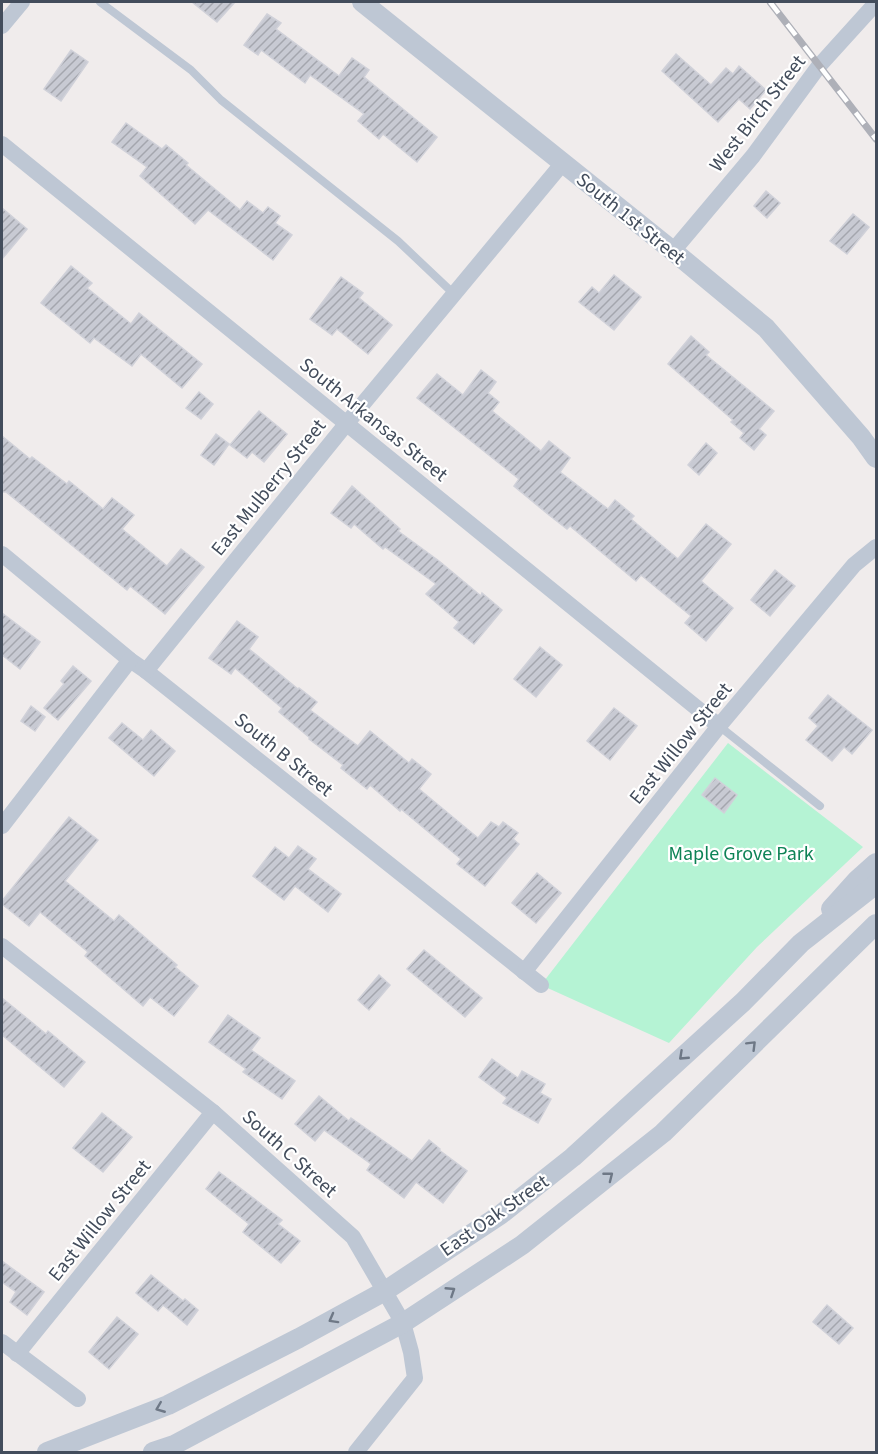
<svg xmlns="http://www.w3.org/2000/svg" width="878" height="1454" font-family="'Source Sans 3',sans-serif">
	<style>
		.green { fill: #b5f3d4 }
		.building { fill: url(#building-hatch); stroke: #d0d1d9; stroke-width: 1.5 }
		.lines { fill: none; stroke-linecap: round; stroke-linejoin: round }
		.service { stroke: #bec7d4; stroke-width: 8 }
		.minor { stroke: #bec7d4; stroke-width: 16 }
		.tertiary { stroke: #bec7d4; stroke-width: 20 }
		.rail-casing { stroke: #aeb0b8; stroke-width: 7 }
		.rail { stroke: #fff; stroke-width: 4.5; stroke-dasharray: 14; stroke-linecap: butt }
		.oneway { stroke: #6e7886 }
		.labels { text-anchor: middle; stroke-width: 4.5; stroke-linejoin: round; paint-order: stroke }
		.street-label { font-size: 20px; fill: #434d5c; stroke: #fff }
		.park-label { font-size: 20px; fill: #0e8356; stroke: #fff }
	</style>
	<defs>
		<pattern id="building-hatch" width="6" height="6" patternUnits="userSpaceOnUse" patternTransform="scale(1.5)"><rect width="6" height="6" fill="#c8cad3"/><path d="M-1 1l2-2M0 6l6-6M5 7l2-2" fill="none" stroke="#a4a6ae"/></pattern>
	</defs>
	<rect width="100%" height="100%" fill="#f0ecec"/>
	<!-- green -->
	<polygon class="green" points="728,743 863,847 757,947 669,1043 541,985"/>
	<!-- building -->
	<g class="building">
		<polygon points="192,2 235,2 217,22"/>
		<polygon points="267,14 281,23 276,29 339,76 352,58 369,70 364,77 437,137 417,162 383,134 379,139 358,121 364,114 310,75 305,83 261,50 258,55 244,45"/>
		<polygon points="71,50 88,62 61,101 44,89"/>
		<polygon points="676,54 711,85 726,68 733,74 739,66 766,90 750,109 739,99 718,122 662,71"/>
		<polygon points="126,123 162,149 166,145 188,163 186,165 240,210 247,201 263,213 268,207 280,216 275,223 292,235 273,260 208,210 195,224 140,176 147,167 112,142"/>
		<polygon points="766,191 780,203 767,218 754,206"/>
		<polygon points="2,208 27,229 2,259"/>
		<polygon points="853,214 869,227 847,254 830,241"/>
		<polygon points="71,266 92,283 87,288 131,324 139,313 202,364 182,388 141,354 132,366 94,338 90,343 41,303"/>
		<polygon points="614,275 641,297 614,330 579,302 592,287 599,293"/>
		<polygon points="341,277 363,293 359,298 392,325 368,354 337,329 332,335 310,319"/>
		<polygon points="691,336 709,352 706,355 774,411 759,429 766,435 754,450 740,438 744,433 731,422 733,420 668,364"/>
		<polygon points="481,370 496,382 488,393 499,402 492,411 541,451 549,441 570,458 560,472 608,509 615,500 634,516 631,519 678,559 706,524 731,544 701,581 733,608 706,641 685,623 691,616 641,575 636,581 570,526 567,529 549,515 514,486 519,479 417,398 437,374 463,395"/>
		<polygon points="199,392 213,404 201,419 186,408"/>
		<polygon points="259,411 287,434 264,462 252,452 247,458 230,445"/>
		<polygon points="216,434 229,444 214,465 201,455"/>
		<polygon points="2,436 30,459 32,457 67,484 69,481 103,509 112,498 134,515 122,529 167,566 181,549 204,567 165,614 130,586 127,590 31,512 6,492 2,492"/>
		<polygon points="706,443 717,453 699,475 688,465"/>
		<polygon points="352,486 400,529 398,531 439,561 481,596 482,593 502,610 474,644 454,628 459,622 426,594 436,584 385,547 383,549 354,524 351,528 331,513"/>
		<polygon points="775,570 795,586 770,616 751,600"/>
		<polygon points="2,613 40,642 20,669 2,655"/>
		<polygon points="237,621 258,637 249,649 298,689 299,688 317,702 310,710 358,746 370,731 409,763 412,759 431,774 419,789 478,838 491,822 499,827 503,822 518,833 513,839 519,844 485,886 457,864 461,859 401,809 400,811 370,785 367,789 341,768 343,765 309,739 310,738 279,712 282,708 235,668 231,674 209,658"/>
		<polygon points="540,647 562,665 536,697 514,679"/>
		<polygon points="73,666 91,681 58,720 44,708 64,684 61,681"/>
		<polygon points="828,695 872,730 852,754 844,747 832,761 806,740 818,726 809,718"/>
		<polygon points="31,706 45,717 35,731 21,721"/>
		<polygon points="614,708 637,726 610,760 587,741"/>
		<polygon points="122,723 143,740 151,730 175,751 154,776 109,738"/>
		<polygon points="715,778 737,795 724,813 702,795"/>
		<polygon points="69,817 98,840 65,881 114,921 119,915 177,965 175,967 198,986 174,1016 150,997 143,1006 85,956 88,952 40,912 29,926 2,904 2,901"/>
		<polygon points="298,846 316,859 308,869 341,894 328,912 295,886 284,900 253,876 275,847 289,858"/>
		<polygon points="537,873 561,893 536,923 512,903"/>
		<polygon points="424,950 482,998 465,1017 407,969"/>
		<polygon points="379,975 390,985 369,1010 358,1000"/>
		<polygon points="2,998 46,1034 48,1031 85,1062 64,1087 2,1035"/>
		<polygon points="228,1015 260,1038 251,1050 295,1081 282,1099 243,1072 246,1069 209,1042"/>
		<polygon points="492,1059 518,1078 522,1071 545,1084 540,1093 551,1099 538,1123 503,1103 507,1098 479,1077"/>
		<polygon points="319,1096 349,1121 351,1118 412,1161 429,1140 440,1149 439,1150 467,1171 443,1203 416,1182 404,1198 367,1170 371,1164 324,1130 315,1141 295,1124"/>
		<polygon points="102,1113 132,1137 103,1172 73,1148"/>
		<polygon points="219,1172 282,1220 278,1224 300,1241 281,1263 243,1232 249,1224 206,1189"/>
		<polygon points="2,1261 44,1292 27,1315 10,1302 16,1292 2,1282"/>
		<polygon points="151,1275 183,1301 185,1299 198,1310 187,1325 163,1305 158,1311 136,1293"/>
		<polygon points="827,1305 853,1328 839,1344 813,1322"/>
		<polygon points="117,1317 138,1334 109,1369 89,1352"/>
	</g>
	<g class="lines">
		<!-- service -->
		<g class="service">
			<polyline points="100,2 191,70 221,100 398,241 454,294"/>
			<polyline points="719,726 820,806"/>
		</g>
		<!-- minor -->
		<g class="minor">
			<polyline points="2,26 22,2"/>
			<polyline points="2,144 719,726"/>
			<polyline points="673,251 753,156 819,66 876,3"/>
			<polyline points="2,554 130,660 146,671 541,985"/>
			<polyline points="146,671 347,423 562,164"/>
			<polyline points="2,826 130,660"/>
			<polyline points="2,946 213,1112 353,1237 403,1323 411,1352 415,1378 356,1452"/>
			<polyline points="524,972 719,726 854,565 876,547"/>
			<polyline points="2,1342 78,1399"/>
			<polyline points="17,1354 213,1112"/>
		</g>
		<!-- tertiary -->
		<g class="tertiary">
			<polyline points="362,2 673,251 766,328 861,437 876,458"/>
			<polyline points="831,909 857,880 876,863"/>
			<polyline points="47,1452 168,1405 299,1338 385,1291 500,1215 573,1157 743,1002 801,943 876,884"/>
			<polyline points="153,1452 174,1445 403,1323 522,1245 663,1133 876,924"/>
		</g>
		<defs>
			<polyline id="rail" points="770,2 876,139"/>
		</defs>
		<!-- rail casing -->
		<use href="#rail" class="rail-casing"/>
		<!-- rail -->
		<use href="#rail" class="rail"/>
	</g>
	<!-- one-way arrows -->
	<defs><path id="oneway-chevron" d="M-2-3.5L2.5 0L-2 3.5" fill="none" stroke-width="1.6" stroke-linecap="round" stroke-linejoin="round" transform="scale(1.5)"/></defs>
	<g class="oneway">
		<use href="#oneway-chevron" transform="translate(752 1045) rotate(-45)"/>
		<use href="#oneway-chevron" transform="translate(683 1056) rotate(137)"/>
		<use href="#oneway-chevron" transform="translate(609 1176) rotate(-38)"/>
		<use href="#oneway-chevron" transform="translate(451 1291) rotate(-33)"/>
		<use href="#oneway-chevron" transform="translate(333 1319) rotate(151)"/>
		<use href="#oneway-chevron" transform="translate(160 1408) rotate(158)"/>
	</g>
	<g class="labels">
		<!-- street labels -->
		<g class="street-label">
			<text transform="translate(757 113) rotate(-52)" y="7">West Birch Street</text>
			<text transform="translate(631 218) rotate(39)" y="7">South 1st Street</text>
			<text transform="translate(374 419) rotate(39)" y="7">South Arkansas Street</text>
			<text transform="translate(268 487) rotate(-51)" y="7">East Mulberry Street</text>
			<text transform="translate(680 743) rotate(-51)" y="7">East Willow Street</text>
			<text transform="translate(284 754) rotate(39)" y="7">South B Street</text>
			<text transform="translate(290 1153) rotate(42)" y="7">South C Street</text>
			<text transform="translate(494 1215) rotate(-35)" y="7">East Oak Street</text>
			<text transform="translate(99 1220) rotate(-51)" y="7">East Willow Street</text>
		</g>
		<!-- park labels -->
		<g class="park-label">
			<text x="741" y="860">Maple Grove Park</text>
		</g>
	</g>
	<!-- border -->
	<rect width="878" height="1454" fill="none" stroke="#434d5c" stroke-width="6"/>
</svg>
